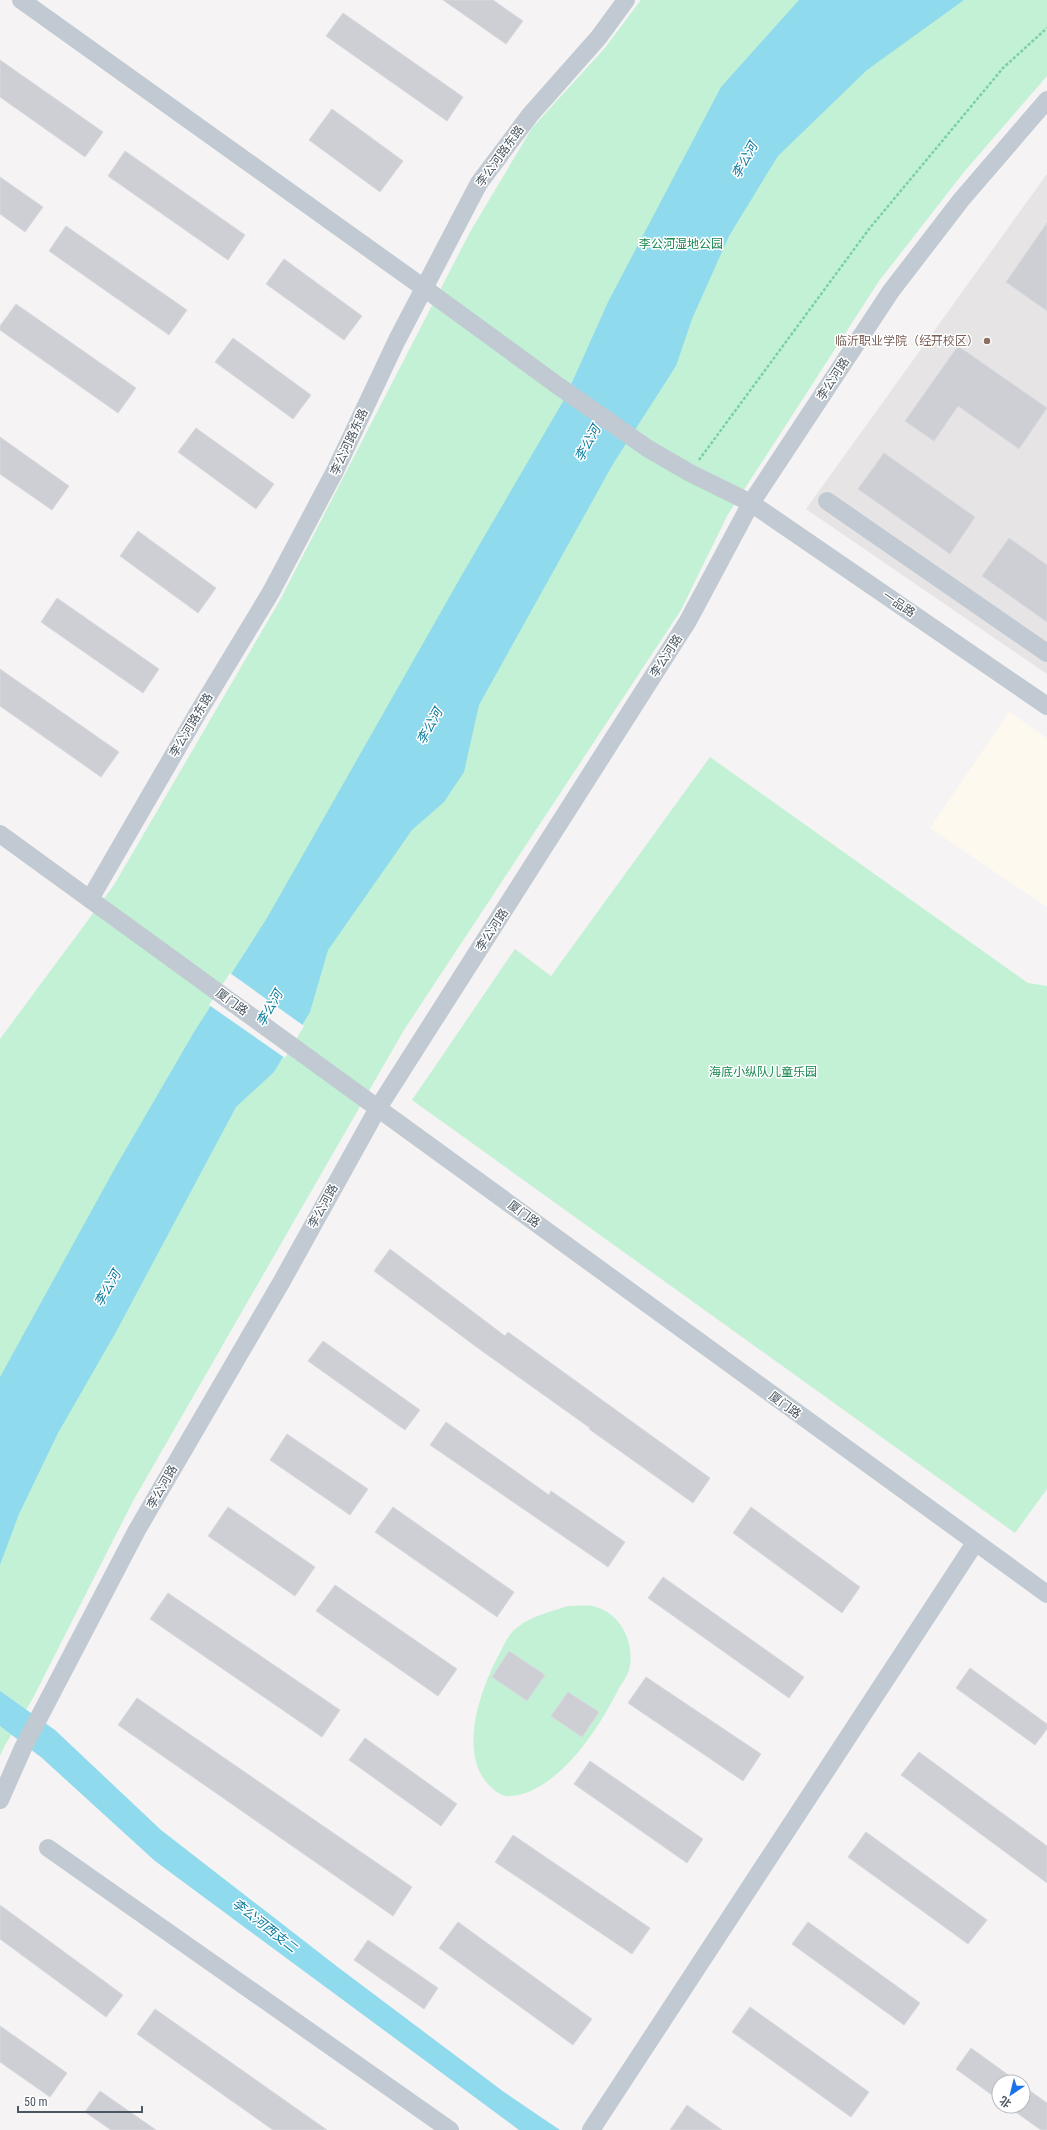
<svg xmlns="http://www.w3.org/2000/svg" width="1047" height="2130" font-family="'Roboto Condensed','Noto Sans SC',sans-serif">
	<style>
		.commercial { fill: #fdf9ef }
		.education { fill: #e6e4e5 }
		.green { fill: #c3f1d5 }
		.water { fill: #90daee }
		.pier { fill: #f5f3f3 }
		.building { fill: #cdcfd5; stroke: #d7d9de }
		.lines { fill: none; stroke-linecap: round; stroke-linejoin: round }
		.path { stroke: #7ad0a6; stroke-width: 2.5; stroke-dasharray: 3 2; stroke-linecap: butt }
		.minor { stroke: #c1cad2; stroke-width: 18 }
		.education-dot { fill: #8d6e63; stroke: #fff; stroke-width: 1.5 }
		.labels { text-anchor: middle; stroke-width: 3; stroke-linejoin: round; paint-order: stroke }
		.street-label { font-size: 12px; fill: #4a5661; stroke: #fff }
		.park-label { font-size: 12px; fill: #17864f; stroke: #fff }
		.education-label { font-size: 12px; fill: #785e54; stroke: #fff; text-anchor: end }
		.water-label { font-size: 13px; font-style: italic; fill: #0c7c9b; stroke: #fff }
	</style>
	<rect width="100%" height="100%" fill="#f5f3f3"/>
	<!-- commercial -->
	<polygon class="commercial" points="1009,712 1047,738 1047,907 930,828"/>
	<!-- education -->
	<polygon class="education" points="1047,174 1047,674 806,509"/>
	<!-- green -->
	<g class="green">
		<polygon points="641,0 1047,0 1047,76 964,172 879,281 727,516 681,610 404,1030 133,1501 33,1698 4,1747 0,1756 0,1039 114,885 280,600 470,232 532,128 604,49"/>
		<polygon points="710,757 1028,983 1047,986 1047,1489 1015,1533 412,1100 515,949 551,976"/>
		<path d="M568 1606C576 1606 584 1605 592 1606 619 1611 634 1640 630 1666 629 1673 623 1682 619 1688 600 1727 559 1791 512 1796 502 1797 498 1793 491 1787 456 1755 481 1686 501 1651 504 1645 508 1636 513 1631 527 1617 550 1612 568 1606Z"/>
	</g>
	<!-- water -->
	<g class="water">
		<polygon points="799,0 964,0 867,70 778,156 729,236 692,319 676,366 613,464 479,705 464,772 444,802 412,830 328,950 310,1012 274,1072 236,1107 116,1332 58,1433 19,1514 0,1565 0,1377 115,1168 194,1032 267,918 463,573 565,398 608,302 721,87"/>
		<polygon points="0,1691 55,1730 161,1830 339,1968 504,2092 560,2130 519,2130 155,1861 42,1758 0,1726"/>
	</g>
	<!-- pier -->
	<polygon class="pier" points="230,973 304,1026 285,1058 209,1005"/>
	<!-- building -->
	<g class="building">
		<polygon points="443,0 493,0 523,21 506,44"/>
		<polygon points="343,13 463,97 447,121 326,36"/>
		<polygon points="0,60 103,132 85,157 0,97"/>
		<polygon points="332,109 403,161 380,192 309,140"/>
		<polygon points="125,151 245,235 228,260 108,176"/>
		<polygon points="0,177 43,207 25,232 0,214"/>
		<polygon points="1047,223 1047,311 1006,282"/>
		<polygon points="66,226 187,310 169,335 49,251"/>
		<polygon points="284,259 362,316 344,340 266,284"/>
		<polygon points="16,304 136,388 118,413 0,330 0,326"/>
		<polygon points="233,338 311,395 293,419 215,362"/>
		<polygon points="958,346 1047,408 1019,449 958,406 934,441 905,421"/>
		<polygon points="196,428 274,484 256,509 178,452"/>
		<polygon points="0,437 69,486 52,510 0,474"/>
		<polygon points="884,453 975,517 950,554 858,489"/>
		<polygon points="138,531 216,588 198,613 120,556"/>
		<polygon points="1009,538 1047,565 1047,622 982,576"/>
		<polygon points="57,598 159,669 143,693 41,622"/>
		<polygon points="0,669 119,752 101,777 0,706"/>
		<polygon points="390,1249 505,1336 508,1332 710,1478 693,1503 589,1429 590,1428 482,1351 374,1271"/>
		<polygon points="323,1341 420,1410 405,1430 308,1361"/>
		<polygon points="446,1422 549,1495 551,1491 625,1542 608,1567 430,1445"/>
		<polygon points="287,1434 368,1489 350,1515 270,1460"/>
		<polygon points="228,1507 315,1567 295,1596 208,1536"/>
		<polygon points="393,1507 514,1592 497,1617 375,1532"/>
		<polygon points="751,1507 860,1587 842,1613 733,1533"/>
		<polygon points="663,1577 804,1677 789,1698 648,1598"/>
		<polygon points="335,1585 457,1669 438,1696 316,1611"/>
		<polygon points="168,1593 340,1710 322,1737 150,1619"/>
		<polygon points="509,1651 545,1675 527,1701 492,1677"/>
		<polygon points="970,1668 1047,1724 1047,1729 1035,1745 956,1688"/>
		<polygon points="646,1677 761,1754 743,1781 628,1703"/>
		<polygon points="568,1692 599,1712 582,1737 551,1716"/>
		<polygon points="137,1698 412,1887 393,1916 118,1725"/>
		<polygon points="365,1738 457,1804 441,1826 349,1760"/>
		<polygon points="919,1752 1047,1846 1047,1883 901,1775"/>
		<polygon points="590,1761 703,1839 687,1863 574,1784"/>
		<polygon points="866,1832 987,1920 968,1944 848,1857"/>
		<polygon points="513,1835 650,1928 632,1954 495,1862"/>
		<polygon points="0,1905 123,1995 106,2017 0,1939"/>
		<polygon points="458,1922 592,2019 573,2045 439,1948"/>
		<polygon points="808,1922 920,2003 904,2025 792,1944"/>
		<polygon points="368,1940 438,1988 424,2009 354,1960"/>
		<polygon points="750,2007 869,2092 851,2117 732,2032"/>
		<polygon points="155,2009 327,2130 273,2130 137,2034"/>
		<polygon points="0,2026 67,2073 50,2097 0,2062"/>
		<polygon points="971,2048 1018,2082 999,2082 999,2100 956,2069"/>
		<polygon points="1023,2086 1047,2103 1047,2130 1041,2130 1007,2106 1023,2106"/>
		<polygon points="100,2091 156,2130 111,2130 85,2112"/>
		<polygon points="687,2105 722,2130 670,2130"/>
	</g>
	<g class="lines">
		<!-- path -->
		<polyline class="path" points="699,460 869,229 1003,68 1047,28"/>
		<!-- minor -->
		<g class="minor">
			<polyline points="21,0 424,288 557,385 647,448 690,473 751,503 1047,706"/>
			<polyline points="827,501 1047,653"/>
			<polyline points="0,834 1047,1594"/>
			<polyline points="90,899 196,716 271,592 335,471 397,340 479,183 530,115 599,37 626,0"/>
			<polyline points="0,1800 23,1748 137,1530 282,1281 378,1108 688,621 751,503 891,291 961,200 1047,100"/>
			<polyline points="48,1848 450,2130"/>
			<polyline points="591,2130 975,1543"/>
		</g>
	</g>
	<!-- markers -->
	<circle class="education-dot" cx="987" cy="341" r="4"/>
	<g class="labels">
		<!-- street labels -->
		<g class="street-label">
			<text transform="translate(500 156) rotate(-54)" y="4">李公河路东路</text>
			<text transform="translate(833 379) rotate(-57)" y="4">李公河路</text>
			<text transform="translate(349 442) rotate(-65)" y="4">李公河路东路</text>
			<text transform="translate(899 604) rotate(34)" y="4">一品路</text>
			<text transform="translate(666 656) rotate(-57)" y="4">李公河路</text>
			<text transform="translate(191 725) rotate(-59)" y="4">李公河路东路</text>
			<text transform="translate(492 930) rotate(-57)" y="4">李公河路</text>
			<text transform="translate(232 1002) rotate(36)" y="4">厦门路</text>
			<text transform="translate(323 1206) rotate(-61)" y="4">李公河路</text>
			<text transform="translate(524 1214) rotate(36)" y="4">厦门路</text>
			<text transform="translate(785 1405) rotate(36)" y="4">厦门路</text>
			<text transform="translate(162 1487) rotate(-60)" y="4">李公河路</text>
		</g>
		<!-- park labels -->
		<g class="park-label">
			<text x="681" y="248">李公河湿地公园</text>
			<text x="763" y="1076">海底小纵队儿童乐园</text>
		</g>
		<!-- education labels -->
		<g class="education-label">
			<text x="979" y="345">临沂职业学院（经开校区）</text>
		</g>
		<!-- water labels -->
		<g class="water-label">
			<text transform="translate(744 160) rotate(-61)" y="5">李公河</text>
			<text transform="translate(587 443) rotate(-61)" y="5">李公河</text>
			<text transform="translate(429 726) rotate(-61)" y="5">李公河</text>
			<text transform="translate(269 1008) rotate(-60)" y="5">李公河</text>
			<text transform="translate(107 1288) rotate(-60)" y="5">李公河</text>
			<text transform="translate(265 1925) rotate(38)" y="5">李公河西支二</text>
		</g>
	</g>
	<!-- north arrow -->
	<g transform="translate(1011 2094) rotate(215)"><circle r="19" fill="#ffffff" stroke="#b7bbc0"/>
	<path d="M0-3L7 15L0 10L-7 15Z" fill="#1a73e8"/>
	<text y="-6" font-size="11" font-weight="bold" text-anchor="middle" fill="#4a5661">北</text>
	</g>
	<!-- scale -->
	<path d="M18 2106v6h124v-6" fill="none" stroke="#4a5661" stroke-width="2"/>
	<text x="24" y="2106" font-size="12" fill="#4a5661" stroke="#ffffff" stroke-width="3" paint-order="stroke">50 m</text>
</svg>
